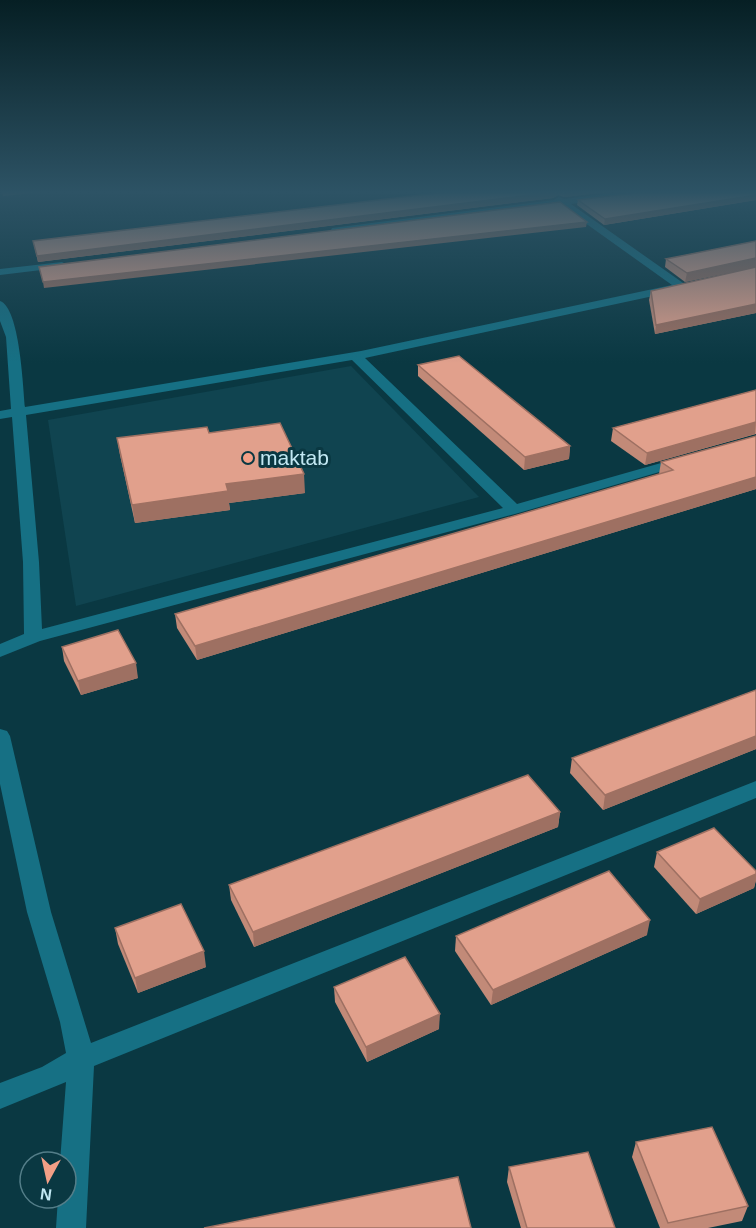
<svg xmlns="http://www.w3.org/2000/svg" width="756" height="1228" font-family="Helvetica,sans-serif">
	<style>
		.built { fill: #104450 }
		.lines { fill: none; stroke-linecap: round; stroke-linejoin: round }
		.service { fill: #167084; fill-rule: evenodd }
		.wall { fill: #c28a78 }
		.shaded-wall { fill: #9e7062 }
		.building { fill: #e1a08c; stroke: #9e7062; stroke-width: 1.5 }
		.poi-dot { fill: #f39f86; stroke: #0a3842; stroke-width: 2 }
		.labels { text-anchor: middle; stroke-width: 6; stroke-linejoin: round; paint-order: stroke }
		.poi-label { font-size: 21px; fill: #c2e8f3; stroke: #0a3842; text-anchor: start }
	</style>
	<rect width="100%" height="100%" fill="#0a3842"/>
	<!-- built -->
	<polygon class="built" points="351,366 479,497 76,606 48,420"/>
	<g class="lines">
		<!-- service -->
		<g class="service">
			<path d="M622 192H646L641 195 571 204 686 285V289L365 358 517 504 682 457 689 461 687 464 515 514 40 641 0 657V644L24 634 23 562 12 417 0 419V411L11 409 6 337 0 321V301C20 308 23 387 25 407L361 351 672 285 560 205 336 233 331 230 332 228 554 200 559 197 564 199ZM352 360 503 508 42 629 39 562 26 415Z"/>
			<polygon points="62,262 67,265 66,267 0,275 0,269"/>
			<polygon points="0,729 7,731 10,736 51,912 91,1043 756,781 756,798 94,1066 86,1228 56,1228 58,1198 66,1198 66,1162 60,1162 66,1082 0,1109 0,1083 42,1067 66,1053 60,1022 27,912 0,784"/>
		</g>
	</g>
	<!-- wall -->
	<g class="wall">
		<polygon points="446,192 607,192 564,197 558,195 553,198 38,262 33,241"/>
		<polygon points="756,192 756,200 604,225 577,205 578,200"/>
		<polygon points="756,241 756,267 685,282 665,267 666,259"/>
		<polygon points="756,267 756,313 655,334 649,300 651,291"/>
		<polygon points="418,365 570,446 569,459 524,470 418,376"/>
		<polygon points="756,390 756,434 645,465 611,441 613,428"/>
		<polygon points="209,433 305,493 229,503 230,510 135,523 120,455 117,438"/>
		<polygon points="661,462 756,489 197,660 177,628 175,614 659,474"/>
		<polygon points="62,647 138,678 81,695 64,661"/>
		<polygon points="756,690 756,749 603,810 570,773 572,758"/>
		<polygon points="560,812 558,827 254,947 231,900 229,885"/>
		<polygon points="657,852 756,871 756,880 754,888 696,914 654,867"/>
		<polygon points="115,928 206,967 138,993 118,944"/>
		<polygon points="647,935 491,1005 455,951 456,936"/>
		<polygon points="334,987 439,1029 367,1062 335,1002"/>
		<polygon points="636,1142 748,1206 742,1221 708,1228 660,1228 632,1157"/>
		<polygon points="509,1167 615,1228 521,1228 507,1182"/>
	</g>
	<!-- shaded-wall -->
	<g class="shaded-wall">
		<polygon points="2,192 43,192 3,196"/>
		<polygon points="555,192 558,192 558,195 553,198 38,262 37,256"/>
		<polygon points="565,192 607,192 564,197"/>
		<polygon points="756,195 756,200 604,225 605,219"/>
		<polygon points="587,222 586,227 44,288 43,282"/>
		<polygon points="756,258 756,267 685,282 687,273"/>
		<polygon points="756,304 756,313 655,334 656,325"/>
		<polygon points="756,422 755,434 645,465 647,453"/>
		<polygon points="570,446 569,459 524,470 525,457"/>
		<polygon points="304,474 305,493 229,503 230,510 135,523 132,505 226,484"/>
		<polygon points="756,477 756,489 197,660 195,646"/>
		<polygon points="136,663 138,678 81,695 78,681"/>
		<polygon points="756,736 756,749 603,810 605,795"/>
		<polygon points="560,812 558,827 254,947 253,932"/>
		<polygon points="756,874 756,880 754,888 696,914 700,899"/>
		<polygon points="650,920 647,935 491,1005 493,990"/>
		<polygon points="204,951 206,967 138,993 135,978"/>
		<polygon points="440,1014 439,1029 367,1062 366,1047"/>
	</g>
	<!-- building -->
	<g class="building">
		<polygon points="446,192 555,192 37,256 33,241"/>
		<polygon points="642,192 756,192 756,195 605,219 578,200"/>
		<polygon points="560,202 587,222 43,282 39,267"/>
		<polygon points="756,241 756,258 687,273 666,259"/>
		<polygon points="756,267 756,304 656,325 651,291"/>
		<polygon points="459,356 570,446 525,457 418,365"/>
		<polygon points="756,390 756,422 647,453 613,428"/>
		<polygon points="280,423 304,474 226,484 228,491 132,505 117,438 207,427 209,433"/>
		<polygon points="756,436 756,477 195,646 175,614 673,470 661,462"/>
		<polygon points="118,630 136,663 78,681 62,647"/>
		<polygon points="756,690 756,736 605,795 572,758"/>
		<polygon points="528,775 560,812 253,932 229,885"/>
		<polygon points="714,828 756,871 756,874 700,899 657,852"/>
		<polygon points="609,871 650,920 493,990 456,936"/>
		<polygon points="181,904 204,951 135,978 115,928"/>
		<polygon points="405,957 440,1014 366,1047 334,987"/>
		<polygon points="712,1127 748,1206 668,1223 636,1142"/>
		<polygon points="588,1152 615,1228 527,1228 509,1167"/>
		<polygon points="458,1177 471,1228 204,1228"/>
	</g>
	<!-- sky -->
	<linearGradient id="sky" x2="0" y2="1"><stop stop-color="#061f24"/><stop offset="0.53" stop-color="#2d5365"/><stop offset="1" stop-color="#2d5365" stop-opacity="0"/></linearGradient>
	<rect width="756" height="363" fill="url(#sky)"/>
	<!-- markers -->
	<circle class="poi-dot" cx="248" cy="458" r="6"/>
	<g class="labels">
		<!-- poi labels -->
		<g class="poi-label">
			<text x="260" y="465">maktab</text>
		</g>
	</g>
	<!-- north arrow -->
	<g transform="translate(48 1180) rotate(188)"><circle r="28" fill="#0a3842" stroke="#547e89" stroke-width="1.5"/>
	<path d="M0-4.5L10 22L0 15L-10 22Z" fill="#f39f86"/>
	<text y="-9" font-size="16" font-weight="bold" text-anchor="middle" fill="#c2e8f3">N</text>
	</g>
</svg>
